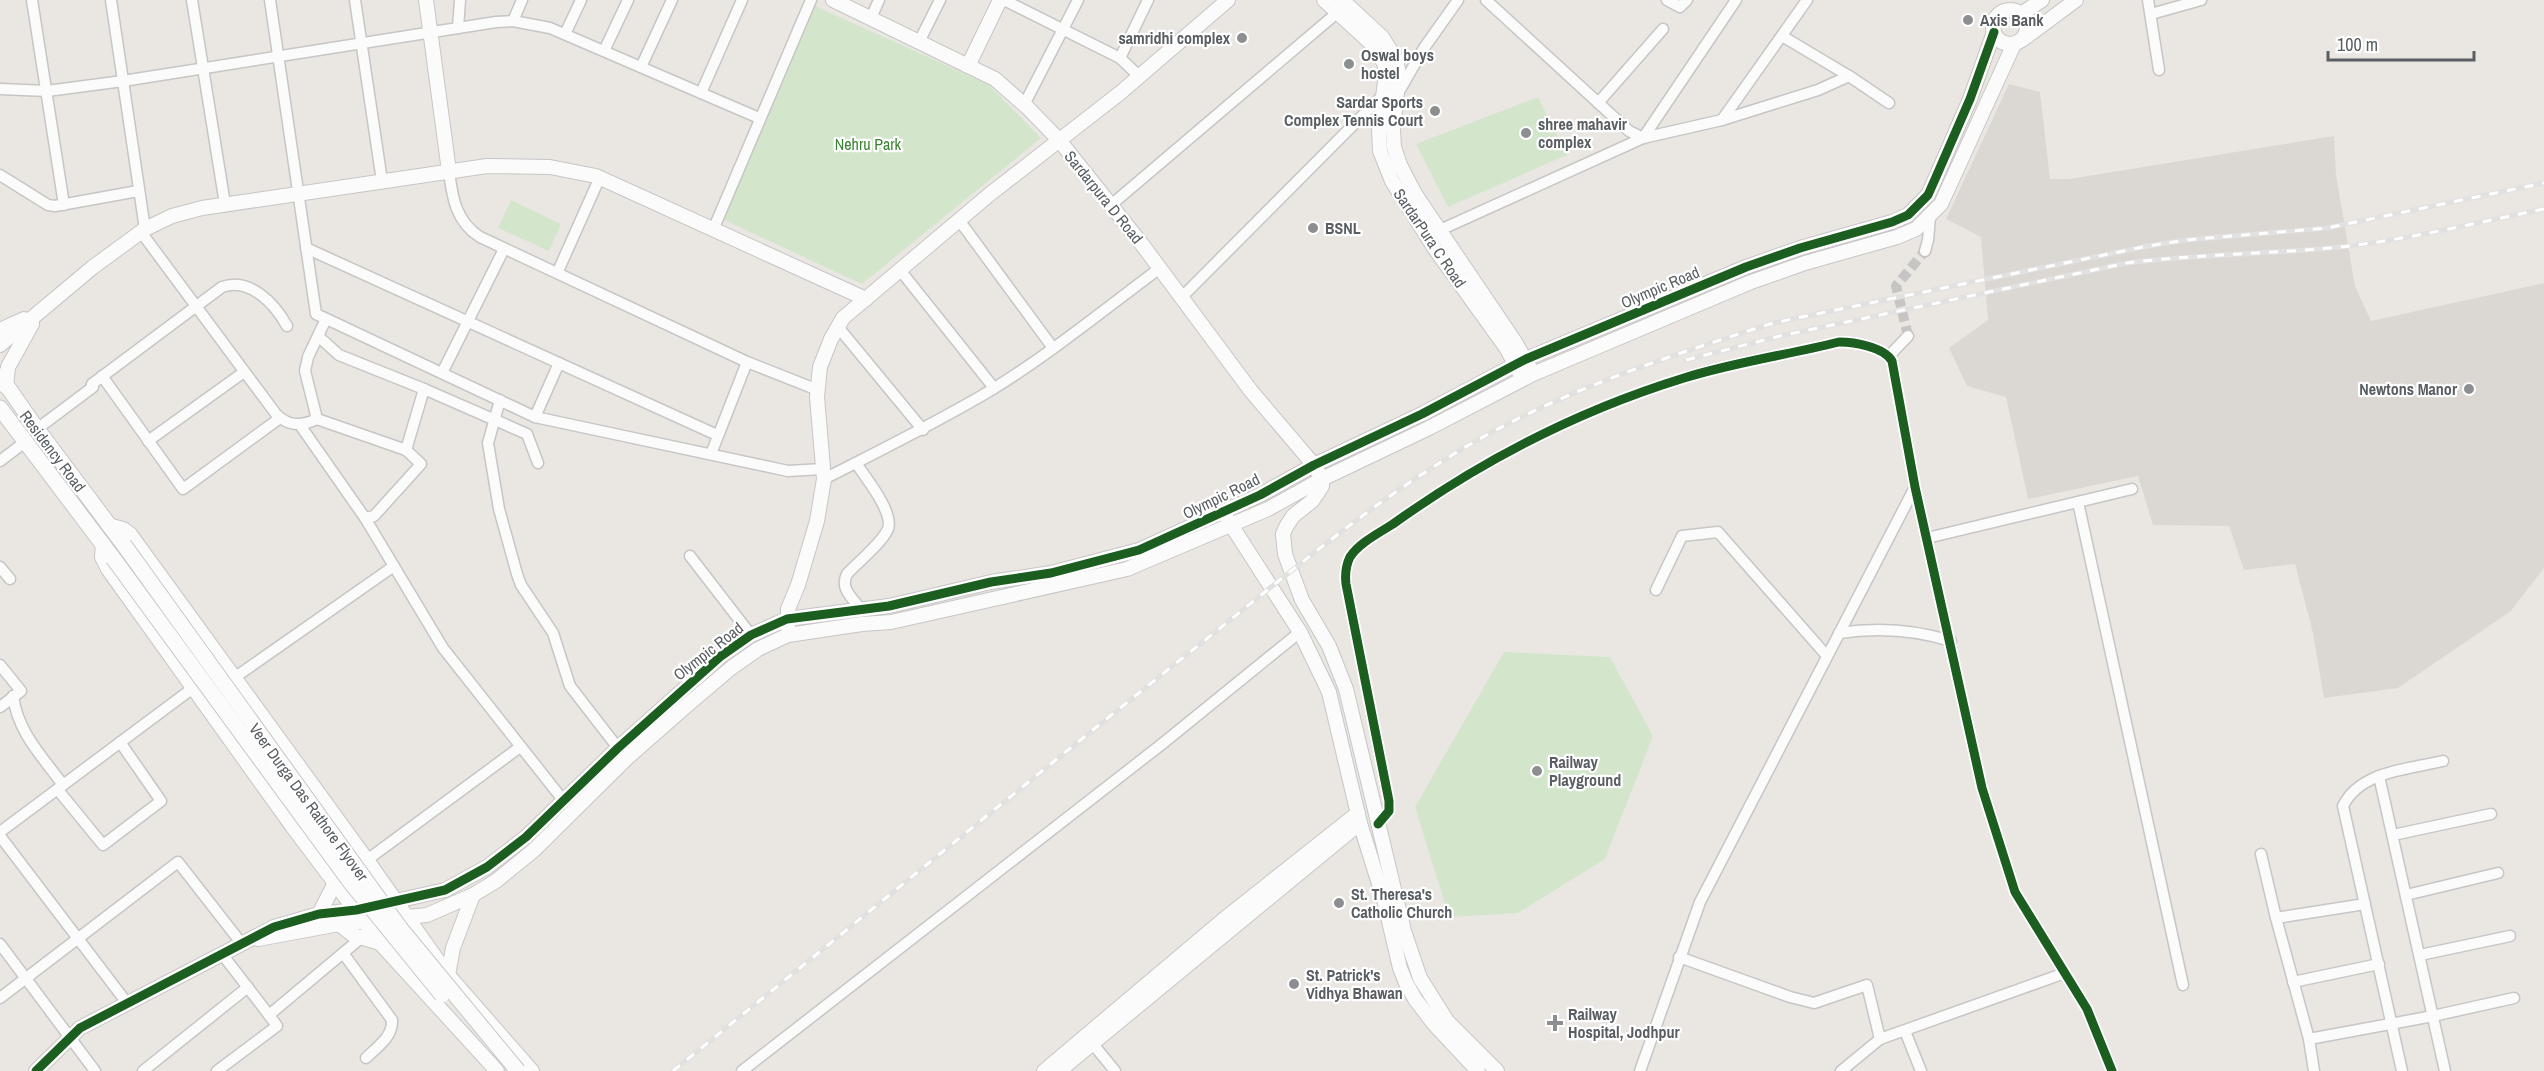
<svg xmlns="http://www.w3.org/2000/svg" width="2544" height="1071" font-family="'Archivo Narrow',sans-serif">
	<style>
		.industrial { fill: #dbd8d4 }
		.green { fill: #d3e6cc }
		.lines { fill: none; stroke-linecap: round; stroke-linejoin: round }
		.minor-tunnel { stroke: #c6c5c3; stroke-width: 10; stroke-dasharray: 10 5; stroke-linecap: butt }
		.minor-casing { stroke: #c6c6c5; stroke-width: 13 }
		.tertiary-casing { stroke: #c6c6c5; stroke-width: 16 }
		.secondary-casing { stroke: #c6c6c6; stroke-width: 17 }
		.minor { stroke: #fcfbfb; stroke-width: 10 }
		.tertiary { stroke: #fcfbfb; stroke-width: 14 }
		.secondary { stroke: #fcfbfb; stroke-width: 15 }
		.rail-casing { stroke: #e1e1e0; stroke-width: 5 }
		.rail { stroke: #fff; stroke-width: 3; stroke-dasharray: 9; stroke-linecap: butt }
		.secondary-bridge-casing { stroke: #c6c6c6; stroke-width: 17; stroke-linecap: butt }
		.secondary-bridge { stroke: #fcfbfb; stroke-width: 15 }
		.cycleway-casing { stroke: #fff; stroke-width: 13 }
		.cycleway { stroke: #1b5e20; stroke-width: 9 }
		.poi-dot { fill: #8c8e8f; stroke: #fff; stroke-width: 2 }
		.labels { text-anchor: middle; stroke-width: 4.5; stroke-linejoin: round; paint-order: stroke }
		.poi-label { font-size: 16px; font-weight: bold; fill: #595e62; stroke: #fff; text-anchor: start }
		.park-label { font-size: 16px; fill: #398230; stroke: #fff }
		.street-label { font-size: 16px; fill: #595e62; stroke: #fff }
	</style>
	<rect width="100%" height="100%" fill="#eae7e3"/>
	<!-- industrial -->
	<polygon class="industrial" points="2009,84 2040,92 2050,179 2069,179 2334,136 2336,175 2355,286 2371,321 2544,283 2544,568 2511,611 2398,688 2324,698 2313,633 2295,564 2244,570 2229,526 2153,525 2138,476 2028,499 2006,397 1967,386 1949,348 1988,320 1981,237 1946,219"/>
	<!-- green -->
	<g class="green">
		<polygon points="815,6 988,84 1041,138 862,284 722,219"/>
		<polygon points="1538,97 1567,155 1448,207 1416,144"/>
		<polygon points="511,200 561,224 549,251 498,228"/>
		<polygon points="1504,652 1610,657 1653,736 1605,859 1518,913 1449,917 1415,807"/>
	</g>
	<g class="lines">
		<!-- minor-tunnel -->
		<polyline class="minor-tunnel" points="1908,336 1896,286 1925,251"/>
		<defs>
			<g id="minor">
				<polyline points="32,0 64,205"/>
				<polyline points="111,0 145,229"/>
				<polyline points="192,0 225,204"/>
				<polyline points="270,0 316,314 535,417 788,471 823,469"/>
				<polyline points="355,0 382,181"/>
				<polyline points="1004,0 1120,58 1139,76"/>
				<polyline points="1486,0 1629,131 1643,138"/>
				<polyline points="1667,0 1680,7 1687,0"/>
				<polyline points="1736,0 1643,138 1722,120 1807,0"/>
				<polyline points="2148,0 2159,70"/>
				<polyline points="2151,14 2201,0"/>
				<polyline points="871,18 879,0"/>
				<polyline points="513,21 522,0"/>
				<polyline points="458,28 460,0"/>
				<polyline points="565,34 581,0"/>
				<polyline points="1782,36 1849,76 1889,103"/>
				<polyline points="919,42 940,0"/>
				<polyline points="604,51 628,0"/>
				<polyline points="1120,58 1148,0"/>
				<polyline points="641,67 672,0"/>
				<polyline points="0,89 47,91 123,81 496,22 513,21 550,28 759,118"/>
				<polyline points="701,93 742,0"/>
				<polyline points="1598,103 1663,29"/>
				<polyline points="1024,105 1078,0"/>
				<polyline points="1722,120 1818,90 1849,76"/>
				<path d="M449 171C452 197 456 222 480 237L747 362 818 390"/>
				<polyline points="0,175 48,205 55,206 138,191"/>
				<polyline points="1111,205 1338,12"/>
				<polyline points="959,220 1053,348"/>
				<polyline points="713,230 811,0"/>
				<polyline points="1440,230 1643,138"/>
				<path d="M141 232 276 414C289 427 302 426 317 419"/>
				<polyline points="306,248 717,435"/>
				<polyline points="1925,251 1928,240 1930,217"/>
				<polyline points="559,269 600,177"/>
				<polyline points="900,270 994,388"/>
				<polyline points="1181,298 1384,94 1397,95 1424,48 1458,0"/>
				<polyline points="326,319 308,357 305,371 317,419 406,450 424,389 527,434 538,463"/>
				<polyline points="838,327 923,430"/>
				<polyline points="318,336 339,355 424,389"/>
				<polyline points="1889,356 1908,336"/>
				<polyline points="442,373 504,249"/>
				<polyline points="102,376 183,489 280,418"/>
				<polyline points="500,400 488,443 499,509 517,574 521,585 553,633 570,686 618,748"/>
				<polyline points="535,417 559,363"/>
				<polyline points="300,425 365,518 374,516 421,464 406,450"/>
				<path d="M37 429 93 387 92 384 222 287C250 277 275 304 287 326"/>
				<polyline points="148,441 244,372"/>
				<polyline points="711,454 747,362"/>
				<polyline points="0,461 25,442"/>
				<path d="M856 463C865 477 894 512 888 529 882 543 858 562 847 574 840 588 851 597 860 608"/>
				<path d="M824 479C881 450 938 422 993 389 1051 353 1105 309 1160 268"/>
				<polyline points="2078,502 2183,985"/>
				<polyline points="365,518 443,648 563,800"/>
				<polyline points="1927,538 2132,489"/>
				<polyline points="690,556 751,635"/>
				<polyline points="0,567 10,579"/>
				<polyline points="1656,590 1682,536 1718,532 1827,656"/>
				<path d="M1839 633C1878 627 1913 629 1951 641"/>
				<polyline points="0,665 21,691 0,707"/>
				<polyline points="234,678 394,566"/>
				<path d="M13 696C18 733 42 756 63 785"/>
				<polyline points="2379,776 2445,1071"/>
				<polyline points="58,790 103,845 161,801 120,742"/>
				<path d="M1378 824 1389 811V801L1346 584C1345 575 1346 565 1350 557 1359 543 1379 533 1393 524 1481 461 1580 410 1684 378 1735 362 1787 355 1839 342 1854 342 1884 347 1892 361L1915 487 1982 788 2015 892 2087 1009 2112 1071"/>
				<polyline points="0,832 193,688"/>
				<polyline points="2393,835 2491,814"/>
				<polyline points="0,836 127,1003"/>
				<polyline points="2261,854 2276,918 2309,1039 2314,1071"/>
				<polyline points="367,860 520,747"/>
				<polyline points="2406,895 2498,873"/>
				<polyline points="2276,918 2365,904"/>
				<polyline points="0,944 95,1071"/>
				<path d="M343 953 392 1020C393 1037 377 1047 366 1058"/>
				<polyline points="222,954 269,1015 361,938"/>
				<polyline points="2420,955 2510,936"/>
				<polyline points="1679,957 1790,997 1814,1003 1867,985 1880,1039"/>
				<polyline points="2293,982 2379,964"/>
				<polyline points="0,998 178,862 242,944"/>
				<polyline points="1905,1031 1921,1071"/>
				<polyline points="2309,1039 2433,1016 2514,998"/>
				<polyline points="1092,1043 1115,1071"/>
				<polyline points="143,1071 248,987"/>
				<polyline points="217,1071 277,1026 269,1015"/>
				<polyline points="742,1071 1162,744 1300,632"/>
				<polyline points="1640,1071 1700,902 1915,487"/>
				<polyline points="1841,1071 1880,1039 2065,973"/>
				<path d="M2402 1071 2343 806C2360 771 2409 769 2443 761"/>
			</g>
			<g id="tertiary">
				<polyline points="426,0 449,171"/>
				<polyline points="833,0 995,79 1028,108 1059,140 1141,243 1251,391 1314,465 1322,479 1322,486 1312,501 1293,516 1286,527 1283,534 1285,554 1302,600 1329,646 1346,689 1404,931 1420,978 1447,1021 1497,1071"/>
				<polyline points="1324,0 1373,45 1384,63 1386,73 1379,130 1380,151 1392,181 1435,249 1507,349 1519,372"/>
				<polyline points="1342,0 1382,37 1396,59 1399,74 1393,130 1394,147 1400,165 1415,194 1515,342 1530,368"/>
				<circle cx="2010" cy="27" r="17"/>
				<polyline points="2021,14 2042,0"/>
				<polyline points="2022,40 2076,0"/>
				<polyline points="968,66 1000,0"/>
				<polyline points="0,330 24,319"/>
				<polyline points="0,345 93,267 145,229 172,216 202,208 487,166 550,167 596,176 866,299"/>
				<polyline points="6,387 8,367 32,324"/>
				<polyline points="1228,520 1300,632 1329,692 1360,823 1384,900 1400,968 1406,983 1415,999 1434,1024 1478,1071"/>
				<polyline points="108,525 123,529 130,534 367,860 448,975 532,1071"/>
				<polyline points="103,544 102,557 108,569 292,826 380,943 497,1071"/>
				<polyline points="788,627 788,609 798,585 817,521 824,479 817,397 820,367 831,339 843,318 990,194 1120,93 1228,0"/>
				<polyline points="319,914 335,883"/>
				<polyline points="339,924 353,935 380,943"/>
				<polyline points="258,939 339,924 427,915 473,895 496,881 534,850 627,758 685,707 731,668 758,649 788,635 862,624 891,622 1127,569 1268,509 1322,479 1429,428 1533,374 1751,282 1805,263 1897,237 1916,229 1941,204 2014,44"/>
				<polyline points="444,978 448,975 453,948 473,895"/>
				<polyline points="36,1071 80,1028 274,927 319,914 356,910 445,890 487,867 526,837 618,748 721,656 751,635 787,619 889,606 991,582 1051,573 1139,550 1260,495 1314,465 1422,414 1526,359 1746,267 1800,248 1892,222 1908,215 1928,195 1936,177 1970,99 1994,32"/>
				<polyline points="1044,1071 1223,920 1358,813"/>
				<polyline points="1059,1071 1360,823"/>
			</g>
			<g id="secondary">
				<polyline points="0,376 37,429 124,545"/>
				<polyline points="0,408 113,558"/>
			</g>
		</defs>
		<!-- minor casing -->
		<use href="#minor" class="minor-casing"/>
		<!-- tertiary casing -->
		<use href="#tertiary" class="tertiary-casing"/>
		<!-- secondary casing -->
		<use href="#secondary" class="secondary-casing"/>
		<!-- minor -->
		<use href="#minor" class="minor"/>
		<!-- tertiary -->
		<use href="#tertiary" class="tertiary"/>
		<!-- secondary -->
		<use href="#secondary" class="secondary"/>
		<defs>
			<g id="rail">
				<path d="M1686 360 1780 336 2127 263C2191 255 2255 254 2319 249 2395 243 2470 224 2544 209"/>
				<path d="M673 1071C842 934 1010 796 1180 660 1282 580 1379 493 1494 431 1582 384 1676 354 1770 324L1792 319 2148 246 2186 240 2327 228 2544 183"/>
			</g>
		</defs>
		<!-- rail casing -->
		<use href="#rail" class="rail-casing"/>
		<!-- rail -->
		<use href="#rail" class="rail"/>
		<defs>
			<g id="secondary-bridge">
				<polyline points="124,545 400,928 518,1071"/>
				<polyline points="113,558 351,883 442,995"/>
			</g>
		</defs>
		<!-- secondary-bridge casing -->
		<use href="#secondary-bridge" class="secondary-bridge-casing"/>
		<!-- secondary-bridge -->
		<use href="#secondary-bridge" class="secondary-bridge"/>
		<defs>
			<g id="cycleway">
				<path d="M1378 824 1389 811V801L1346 584C1345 575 1346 565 1350 557 1359 543 1379 533 1393 524 1481 461 1580 410 1684 378 1735 362 1787 355 1839 342 1854 342 1884 347 1892 361L1915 487 1982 788 2015 892 2087 1009 2112 1071"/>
				<polyline points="36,1071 80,1028 274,927 319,914 356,910 445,890 487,867 526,837 618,748 721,656 751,635 787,619 889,606 991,582 1051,573 1139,550 1260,495 1314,465 1422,414 1526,359 1746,267 1800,248 1892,222 1908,215 1928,195 1936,177 1970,99 1994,32"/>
			</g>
		</defs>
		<!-- cycleway casing -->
		<use href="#cycleway" class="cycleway-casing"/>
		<!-- cycleway -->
		<use href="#cycleway" class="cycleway"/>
	</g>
	<!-- markers -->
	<g class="poi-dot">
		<circle cx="1968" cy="20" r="6"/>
		<circle cx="1242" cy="38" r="6"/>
		<circle cx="1349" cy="64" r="6"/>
		<circle cx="1435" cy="111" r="6"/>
		<circle cx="1526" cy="133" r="6"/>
		<circle cx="1313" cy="228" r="6"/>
		<circle cx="2469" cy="389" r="6"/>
		<circle cx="1537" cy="771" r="6"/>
		<circle cx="1339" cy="903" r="6"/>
		<circle cx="1294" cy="984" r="6"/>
		<path d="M1552 1014h6v6h6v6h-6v6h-6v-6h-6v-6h6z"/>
	</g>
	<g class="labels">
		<!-- poi labels -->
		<g class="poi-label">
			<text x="1980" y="26">Axis Bank</text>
			<text x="1230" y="44" text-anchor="end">samridhi complex</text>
			<text x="1361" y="61">Oswal boys<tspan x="1361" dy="18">hostel</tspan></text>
			<text x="1423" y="108" text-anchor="end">Sardar Sports<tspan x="1423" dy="18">Complex Tennis Court</tspan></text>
			<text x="1538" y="130">shree mahavir<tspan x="1538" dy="18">complex</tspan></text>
			<text x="1325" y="234">BSNL</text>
			<text x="2457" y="395" text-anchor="end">Newtons Manor</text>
			<text x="1549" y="768">Railway<tspan x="1549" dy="18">Playground</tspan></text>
			<text x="1351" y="900">St. Theresa's<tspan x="1351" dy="18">Catholic Church</tspan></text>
			<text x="1306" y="981">St. Patrick's<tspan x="1306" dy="18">Vidhya Bhawan</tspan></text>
			<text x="1568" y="1020">Railway<tspan x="1568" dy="18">Hospital, Jodhpur</tspan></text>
		</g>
		<!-- park labels -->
		<g class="park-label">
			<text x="868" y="150">Nehru Park</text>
		</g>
		<!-- street labels -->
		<g class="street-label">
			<text transform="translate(1104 197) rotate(51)" y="6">Sardarpura D Road</text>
			<text transform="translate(1430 238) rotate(56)" y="6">SardarPura C Road</text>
			<text transform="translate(1660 287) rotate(-23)" y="6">Olympic Road</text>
			<text transform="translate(53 451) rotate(53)" y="6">Residency Road</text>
			<text transform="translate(1221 496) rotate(-26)" y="6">Olympic Road</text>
			<text transform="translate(708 651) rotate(-38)" y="6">Olympic Road</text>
			<text transform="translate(309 802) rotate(54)" y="6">Veer Durga Das Rathore Flyover</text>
		</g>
	</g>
	<!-- scale -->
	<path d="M2328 51v9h146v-9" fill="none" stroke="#595e62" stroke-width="3"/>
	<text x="2337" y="51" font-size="18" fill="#595e62" stroke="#ffffff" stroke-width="4.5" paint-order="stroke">100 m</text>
</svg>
